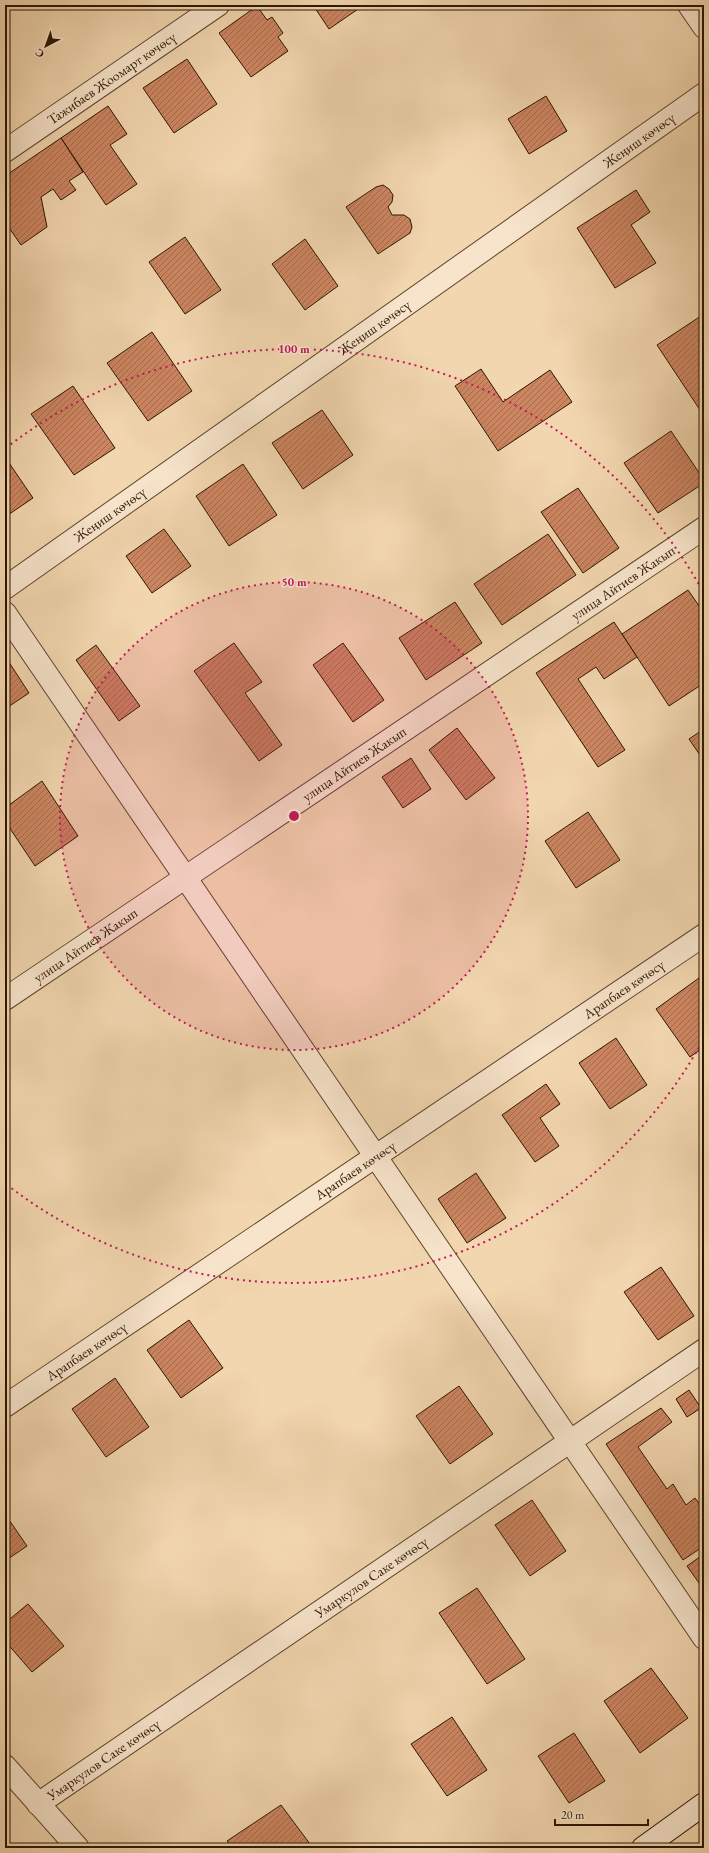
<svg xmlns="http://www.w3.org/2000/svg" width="709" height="1853" font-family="'EB Garamond',serif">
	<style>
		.building { fill: url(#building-hatch); stroke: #2d1600 }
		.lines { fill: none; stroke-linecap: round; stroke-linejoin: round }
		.minor-casing { stroke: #5e462c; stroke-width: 24 }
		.secondary-casing { stroke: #2d1600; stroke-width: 24 }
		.minor { stroke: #f7e4cb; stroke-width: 22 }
		.secondary { stroke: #f7e4cb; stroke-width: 22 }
		.ring { fill: none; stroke: #c2185b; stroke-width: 2; stroke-dasharray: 2 4 }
		.labels { text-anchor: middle; stroke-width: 3; stroke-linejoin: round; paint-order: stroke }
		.street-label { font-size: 14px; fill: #2d1600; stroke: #f7e4cb }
		.centre { fill: #c2185b; stroke: #f7e4cb; stroke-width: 2 }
		.ring-label { font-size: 12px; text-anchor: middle; font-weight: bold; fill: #c2185b; stroke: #f7e4cb; stroke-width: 3; stroke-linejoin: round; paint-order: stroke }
	</style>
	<defs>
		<pattern id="building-hatch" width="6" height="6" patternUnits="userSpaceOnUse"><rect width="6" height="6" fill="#cc8561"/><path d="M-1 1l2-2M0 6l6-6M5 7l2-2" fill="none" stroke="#a66c4e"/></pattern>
	</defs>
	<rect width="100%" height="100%" fill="#f2d6af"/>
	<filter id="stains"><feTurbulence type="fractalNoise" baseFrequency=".005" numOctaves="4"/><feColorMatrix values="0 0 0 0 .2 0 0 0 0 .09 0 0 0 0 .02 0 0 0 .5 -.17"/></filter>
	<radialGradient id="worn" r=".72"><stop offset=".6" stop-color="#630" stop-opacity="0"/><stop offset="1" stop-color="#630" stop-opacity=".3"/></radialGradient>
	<!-- building -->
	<g class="building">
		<polygon points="313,5 364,5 329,29"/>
		<polygon points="257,6 267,20 272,17 283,33 278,37 288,51 251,77 219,33"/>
		<polygon points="187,59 217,104 174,133 143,88"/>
		<polygon points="546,96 567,131 529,154 508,119"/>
		<polygon points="108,106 127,134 110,145 137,184 106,205 61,138"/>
		<polygon points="61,138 83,172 69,181 76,190 61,200 53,189 41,197 47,227 21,245 5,222 5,176"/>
		<polygon points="383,185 389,189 393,195 392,202 388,207 392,215 404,215 410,219 412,227 410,233 378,254 346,207 376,187"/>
		<polygon points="636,190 650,212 631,225 656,263 615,288 577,228"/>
		<polygon points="185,237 221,290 185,314 149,262"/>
		<polygon points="305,239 338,286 305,310 272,264"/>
		<polygon points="704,314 704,407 700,410 657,345"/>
		<polygon points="152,332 192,391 148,421 107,363"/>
		<polygon points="481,369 503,402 550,370 572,402 498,451 455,386"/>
		<polygon points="73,386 115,448 74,475 31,414"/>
		<polygon points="322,410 353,455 303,489 272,443"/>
		<polygon points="671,431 704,480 704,483 658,513 624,463"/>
		<polygon points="5,457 33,498 5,517"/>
		<polygon points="243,464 277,515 229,546 196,496"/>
		<polygon points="578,488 619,548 583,573 541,512"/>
		<polygon points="164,529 191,566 152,593 126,556"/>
		<polygon points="548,534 576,575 502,625 474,584"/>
		<polygon points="688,590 704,613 704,683 669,706 622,634"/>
		<polygon points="455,602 482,643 426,680 399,638"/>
		<polygon points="614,622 637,657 604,679 596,667 578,679 625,750 598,767 536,673"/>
		<polygon points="234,643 262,682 245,693 282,745 259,761 194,671"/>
		<polygon points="343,643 384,700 353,722 313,665"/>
		<polygon points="96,645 140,706 119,721 76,660"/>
		<polygon points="5,656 29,693 5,709"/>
		<polygon points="457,728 495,778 466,800 429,750"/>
		<polygon points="704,729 704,761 689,739"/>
		<polygon points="411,758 431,789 403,808 382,777"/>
		<polygon points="42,781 78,836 35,866 5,821 5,808"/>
		<polygon points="588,812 620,860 576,888 545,841"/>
		<polygon points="699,978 704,986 704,1047 690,1057 656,1009"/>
		<polygon points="616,1038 647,1085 610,1109 579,1063"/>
		<polygon points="546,1084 560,1104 540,1118 559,1146 535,1162 502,1115"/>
		<polygon points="476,1173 506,1218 467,1243 438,1199"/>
		<polygon points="661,1267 694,1316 658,1340 624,1292"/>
		<polygon points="189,1320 223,1368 181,1398 147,1350"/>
		<polygon points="115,1378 149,1427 106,1457 72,1409"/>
		<polygon points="459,1386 493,1434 450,1464 416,1416"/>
		<polygon points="689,1390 701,1408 687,1417 676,1399"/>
		<polygon points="661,1408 672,1422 638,1447 667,1489 673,1484 686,1505 695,1498 703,1509 704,1508 704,1546 683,1560 606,1444"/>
		<polygon points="532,1500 566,1551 530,1576 495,1525"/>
		<polygon points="5,1514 27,1546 5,1561"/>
		<polygon points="704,1554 704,1590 687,1566"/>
		<polygon points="477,1588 525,1659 487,1684 439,1613"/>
		<polygon points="28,1604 64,1646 32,1672 5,1641 5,1623"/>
		<polygon points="651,1668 688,1718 640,1753 604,1701"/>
		<polygon points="452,1717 487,1770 447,1796 411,1744"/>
		<polygon points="574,1733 605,1781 569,1803 538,1756"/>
		<polygon points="281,1805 313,1848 233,1848 227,1841"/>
	</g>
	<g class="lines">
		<defs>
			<g id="minor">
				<polyline points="689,5 704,27"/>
				<path id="s1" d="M5 151 218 5"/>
				<path id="s2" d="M5 588 704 94"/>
				<polyline points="5,613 704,1638"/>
				<path id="s3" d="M5 999 704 528"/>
				<path id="s4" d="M5 1406 704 935"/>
				<polyline points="5,1766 78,1848"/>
				<path id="s5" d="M38 1804 704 1350"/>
			</g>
			<polyline id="secondary" points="643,1848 704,1804"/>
		</defs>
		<!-- minor casing -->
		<use href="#minor" class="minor-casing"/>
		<!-- secondary casing -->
		<use href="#secondary" class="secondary-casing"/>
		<!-- minor -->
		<use href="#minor" class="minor"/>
		<!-- secondary -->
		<use href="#secondary" class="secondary"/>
	</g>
	<!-- distance rings -->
	<circle cx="294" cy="816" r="234" fill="#c2185b" fill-opacity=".12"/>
	<g class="ring">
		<circle cx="294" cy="816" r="234"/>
		<path d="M702 1042A467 467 0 0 1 6 1184M6 448A467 467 0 0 1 702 590"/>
	</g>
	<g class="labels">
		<!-- street labels -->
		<g class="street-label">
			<text dy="5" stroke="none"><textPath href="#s1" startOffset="129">Тажибаев Жоомарт көчөсү</textPath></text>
			<text dy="5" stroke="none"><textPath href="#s2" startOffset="776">Жеңиш көчөсү</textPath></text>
			<text dy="5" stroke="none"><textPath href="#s2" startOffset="452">Жеңиш көчөсү</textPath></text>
			<text dy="5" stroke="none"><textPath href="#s2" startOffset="128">Жеңиш көчөсү</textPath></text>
			<text dy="5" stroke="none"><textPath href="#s3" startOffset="745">улица Айтиев Жакып</textPath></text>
			<text dy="5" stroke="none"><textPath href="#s3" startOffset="421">улица Айтиев Жакып</textPath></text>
			<text dy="5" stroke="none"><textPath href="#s3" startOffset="97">улица Айтиев Жакып</textPath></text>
			<text dy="5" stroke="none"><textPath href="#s4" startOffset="746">Арапбаев көчөсү</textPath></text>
			<text dy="5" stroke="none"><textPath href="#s4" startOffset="422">Арапбаев көчөсү</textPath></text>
			<text dy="5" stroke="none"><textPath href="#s4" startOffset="98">Арапбаев көчөсү</textPath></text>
			<text dy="5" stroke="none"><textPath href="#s5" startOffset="403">Умаркулов Саке көчөсү</textPath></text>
			<text dy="5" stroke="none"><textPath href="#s5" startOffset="79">Умаркулов Саке көчөсү</textPath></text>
		</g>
	</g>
	<circle cx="294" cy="816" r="6" class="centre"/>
	<g class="ring-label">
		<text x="294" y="353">100 m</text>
		<text x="294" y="586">50 m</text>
	</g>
	<!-- margin -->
	<rect width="709" height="1853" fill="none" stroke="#f2d6af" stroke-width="20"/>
	<rect x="6" y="6" width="697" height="1841" fill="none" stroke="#2d1600" stroke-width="2"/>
	<rect x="10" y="10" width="689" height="1833" fill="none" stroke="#2d1600"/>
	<!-- north arrow -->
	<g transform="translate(46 46) rotate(221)" stroke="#f7e4cb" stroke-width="3" paint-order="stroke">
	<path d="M0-3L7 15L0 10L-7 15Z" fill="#2d1600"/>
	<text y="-6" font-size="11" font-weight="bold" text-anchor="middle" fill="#2d1600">С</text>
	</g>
	<!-- scale -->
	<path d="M555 1819v6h93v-6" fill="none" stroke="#2d1600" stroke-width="2"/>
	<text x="561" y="1819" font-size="12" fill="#2d1600" stroke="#f7e4cb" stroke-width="3" paint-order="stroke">20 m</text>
	<rect width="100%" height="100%" filter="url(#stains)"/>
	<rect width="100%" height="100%" fill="url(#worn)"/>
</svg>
